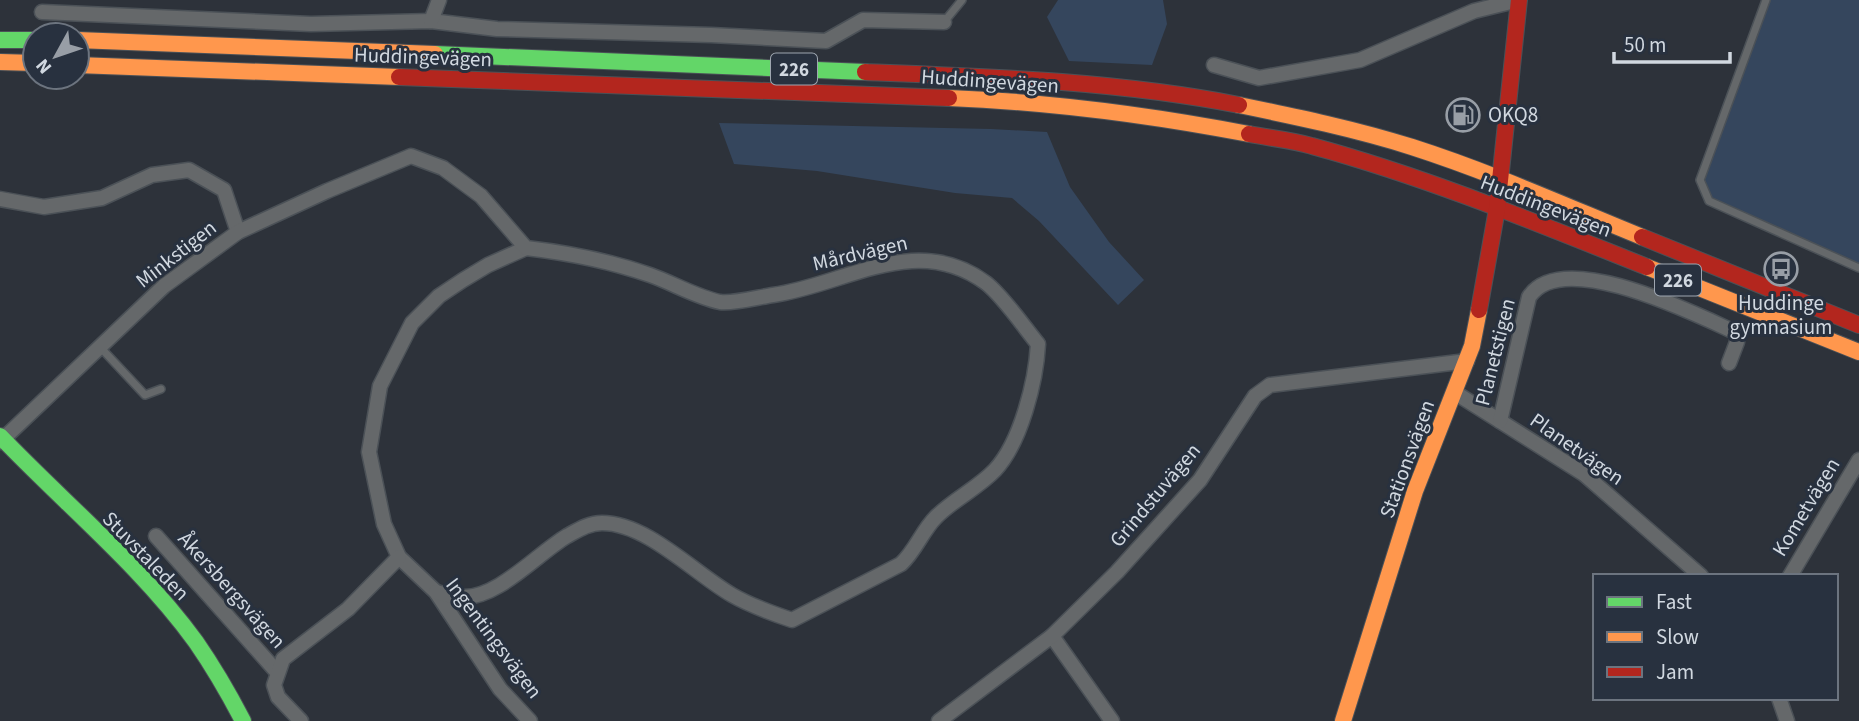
<svg xmlns="http://www.w3.org/2000/svg" width="1859" height="721" font-family="'Source Sans 3',sans-serif">
	<style>
		.green { fill: #35465d }
		.lines { fill: none; stroke-linecap: round; stroke-linejoin: round }
		.lane-casing { stroke: #4b5157; stroke-width: 10 }
		.street-casing { stroke: #4b5157; stroke-width: 17 }
		.fast-casing { stroke: #4b5157; stroke-width: 18 }
		.slow-casing { stroke: #4b5157; stroke-width: 18 }
		.jam-casing { stroke: #4b5157; stroke-width: 18 }
		.lane { stroke: #65686a; stroke-width: 7 }
		.street { stroke: #65686a; stroke-width: 14 }
		.fast { stroke: #63d668; stroke-width: 16 }
		.slow { stroke: #ff974d; stroke-width: 16 }
		.jam { stroke: #b3261e; stroke-width: 16 }
		.labels { text-anchor: middle; stroke-width: 6; stroke-linejoin: round; paint-order: stroke }
		.shield { fill: #28313f; stroke: #9ea6b0; stroke-width: 2 }
		.shield-label { font-size: 19px; font-weight: bold; fill: #d1d8e0 }
		.street-label { font-size: 21px; fill: #d1d8e0; stroke: #28313f }
		.poi-label { font-size: 21px; fill: #d1d8e0; stroke: #28313f; text-anchor: start }
	</style>
	<rect width="100%" height="100%" fill="#2d323a"/>
	<!-- green -->
	<g class="green">
		<polygon points="1058,0 1163,0 1167,24 1152,65 1069,61 1047,17"/>
		<polygon points="1766,0 1859,0 1859,268 1709,201 1700,180"/>
		<polygon points="719,123 991,129 1047,132 1070,187 1109,242 1144,280 1118,305 1039,221 1012,198 955,193 817,171 734,164"/>
	</g>
	<g class="lines">
		<defs>
			<g id="lane">
				<polyline points="1766,0 1700,180 1709,201 1859,268"/>
				<polyline points="944,22 962,0"/>
				<polyline points="100,347 145,395 161,389"/>
			</g>
			<g id="street">
				<polyline points="42,12 311,24 431,21 497,29 711,35 826,41 863,20 944,22"/>
				<polyline points="431,21 439,0"/>
				<polyline points="1214,65 1259,78 1360,60 1474,11 1519,0"/>
				<polyline points="0,199 44,207 102,198 152,175 189,170 224,190 238,232"/>
				<polyline points="526,248 488,265 463,280 439,296 412,323 380,386 369,452 384,524 399,557 436,592 500,689 530,721"/>
				<polyline points="1454,392 1584,474 1701,576"/>
				<path d="M1500 421 1529 297C1562 247 1695 314 1737 333V342L1729 363"/>
				<path d="M0 442 164 286 238 232 327 191 411 156 443 168 481 196 526 248C569 253 610 261 650 275 673 283 696 297 720 302 733 304 759 297 773 295 845 285 916 231 986 283 1003 296 1024 327 1038 344 1036 381 1021 442 995 470 978 488 954 499 936 517 922 531 916 550 901 564L792 620C771 613 751 606 732 595 694 573 647 523 602 523 589 523 578 530 567 536 537 554 497 599 462 597 453 597 444 594 436 592"/>
				<polyline points="156,536 277,672"/>
				<polyline points="1790,576 1859,460"/>
				<polyline points="1052,636 1112,721"/>
				<polyline points="1779,698 1787,721"/>
				<polyline points="301,721 278,697 274,685 283,659 348,609 399,557"/>
				<polyline points="939,721 1052,636 1117,572 1200,480 1255,396 1270,385 1467,361"/>
			</g>
			<g id="fast">
				<polyline points="0,40 35,40"/>
				<polyline points="435,54 865,72"/>
				<path d="M0 436C65 504 141 566 196 642 214 668 229 694 243 721"/>
			</g>
			<g id="slow">
				<polyline points="77,40 435,54"/>
				<polyline points="0,62 35,63"/>
				<polyline points="77,65 399,77"/>
				<path d="M949 98C1050 102 1150 115 1249 134"/>
				<path d="M1239 105C1297 117 1355 129 1412 147 1490 172 1566 206 1642 237"/>
				<polyline points="1647,267 1859,352"/>
				<polyline points="1343,721 1415,491 1472,346 1479,310"/>
			</g>
			<g id="jam">
				<path d="M865 72C990 77 1116 81 1239 105"/>
				<polyline points="399,77 949,98"/>
				<path d="M1249 134C1270 138 1292 140 1312 146 1426 177 1537 223 1647 267"/>
				<polyline points="1642,237 1859,325"/>
				<polyline points="1479,310 1497,209 1519,0"/>
			</g>
		</defs>
		<!-- lane casing -->
		<use href="#lane" class="lane-casing"/>
		<!-- street casing -->
		<use href="#street" class="street-casing"/>
		<!-- fast casing -->
		<use href="#fast" class="fast-casing"/>
		<!-- slow casing -->
		<use href="#slow" class="slow-casing"/>
		<!-- jam casing -->
		<use href="#jam" class="jam-casing"/>
		<!-- lane -->
		<use href="#lane" class="lane"/>
		<!-- street -->
		<use href="#street" class="street"/>
		<!-- fast -->
		<use href="#fast" class="fast"/>
		<!-- slow -->
		<use href="#slow" class="slow"/>
		<!-- jam -->
		<use href="#jam" class="jam"/>
	</g>
	<!-- icons -->
	<defs>
		<symbol id="fuel-ring" viewBox="-11 -11 22 22"><circle r="9.5" fill="#28313f" stroke="#989ea6" stroke-width="1.5"/><path d="M-5.5-6h7V0h2V4h1.3V-2.5L3-4.5l.8-.8L6-3V5H2.5V1h-1V6h-7ZM-4.2-4.7v3.2H.2V-4.7Z" fill="#989ea6"/></symbol>
		<symbol id="bus-ring" viewBox="-11 -11 22 22"><circle r="9.5" fill="#28313f" stroke="#989ea6" stroke-width="1.5"/><path d="M-5-6H5V4H4V6H2V4H-2V6H-4V4H-5ZM-3.5-4V0h7V-4ZM-3.5 1.2v1.5H-2V1.2ZM2 1.2v1.5H3.5V1.2Z" fill="#989ea6"/></symbol>
	</defs>
	<g fill-rule="evenodd">
		<use href="#fuel-ring" x="1444" y="96" width="38" height="38"/>
		<use href="#bus-ring" x="1762" y="250" width="38" height="38"/>
	</g>
	<g class="labels">
		<!-- shield labels -->
		<g class="shield">
			<rect x="771" y="53.5" width="46" height="31" rx="5"/>
			<rect x="1655" y="264.5" width="46" height="31" rx="5"/>
		</g>
		<g class="shield-label">
			<text x="794" y="76">226</text>
			<text x="1678" y="287">226</text>
		</g>
		<!-- street labels -->
		<g class="street-label">
			<text transform="translate(423 57) rotate(2)" y="7">Huddingevägen</text>
			<text transform="translate(990 81) rotate(4)" y="7">Huddingevägen</text>
			<text transform="translate(1546 206) rotate(21)" y="7">Huddingevägen</text>
			<text transform="translate(860 253) rotate(-13)" y="7">Mårdvägen</text>
			<text transform="translate(176 254) rotate(-38)" y="7">Minkstigen</text>
			<text transform="translate(1495 352) rotate(-76)" y="7">Planetstigen</text>
			<text transform="translate(1577 449) rotate(35)" y="7">Planetvägen</text>
			<text transform="translate(1407 459) rotate(-70)" y="7">Stationsvägen</text>
			<text transform="translate(1155 495) rotate(-50)" y="7">Grindstuvägen</text>
			<text transform="translate(1806 507) rotate(-59)" y="7">Kometvägen</text>
			<text transform="translate(146 556) rotate(46)" y="7">Stuvstaleden</text>
			<text transform="translate(232 590) rotate(48)" y="7">Åkersbergsvägen</text>
			<text transform="translate(494 638) rotate(53)" y="7">Ingentingsvägen</text>
		</g>
		<!-- poi labels -->
		<g class="poi-label">
			<text x="1488" y="122">OKQ8</text>
			<text x="1781" y="310" text-anchor="middle">Huddinge<tspan x="1781" dy="24">gymnasium</tspan></text>
		</g>
	</g>
	<!-- legend -->
	<rect x="1593" y="574" width="245" height="126" fill="#28313f" stroke="#6c747f" stroke-width="2"/>
	<rect x="1607" y="597" width="35" height="10" fill="#63d668" stroke="#6c747f" stroke-width="2"/>
	<text x="1656" y="609" font-size="21" fill="#d1d8e0">Fast</text>
	<rect x="1607" y="632" width="35" height="10" fill="#ff974d" stroke="#6c747f" stroke-width="2"/>
	<text x="1656" y="644" font-size="21" fill="#d1d8e0">Slow</text>
	<rect x="1607" y="667" width="35" height="10" fill="#b3261e" stroke="#6c747f" stroke-width="2"/>
	<text x="1656" y="679" font-size="21" fill="#d1d8e0">Jam</text>
	<!-- north arrow -->
	<g transform="translate(56 56) rotate(230)"><circle r="33" fill="#28313f" stroke="#6c747f" stroke-width="2"/>
	<path d="M0-5L12 26L0 18L-12 26Z" fill="#989ea6"/>
	<text y="-10" font-size="19" font-weight="bold" text-anchor="middle" fill="#d1d8e0">N</text>
	</g>
	<!-- scale -->
	<path d="M1614 52v10h116v-10" fill="none" stroke="#d1d8e0" stroke-width="3.5"/>
	<text x="1624" y="52" font-size="21" fill="#d1d8e0" stroke="#28313f" stroke-width="5" paint-order="stroke">50 m</text>
</svg>
